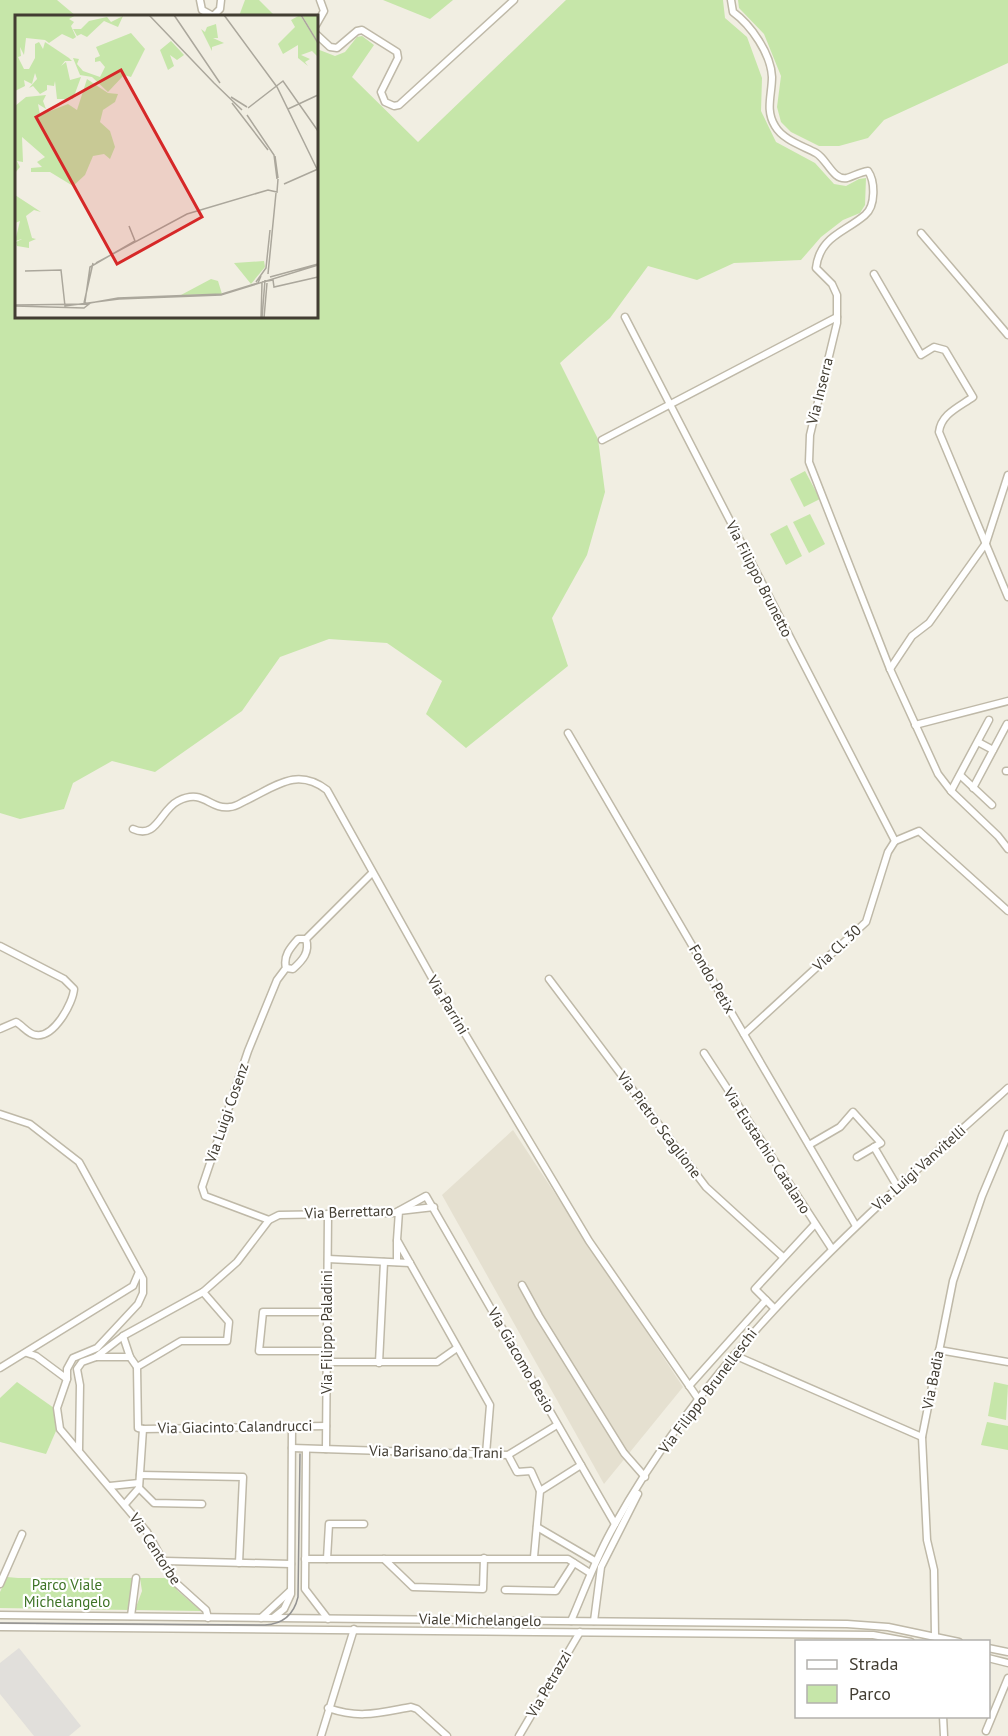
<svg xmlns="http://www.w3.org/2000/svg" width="1008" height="1736" font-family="'PT Sans',sans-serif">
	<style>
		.residential { fill: #e5e0d0 }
		.green { fill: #c6e6a9 }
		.parking { fill: #e1dfdb }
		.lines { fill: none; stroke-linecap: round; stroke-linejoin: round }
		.minor-casing { stroke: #bfb9a8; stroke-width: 9 }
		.minor { stroke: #fff; stroke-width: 6 }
		.tram { stroke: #929292; stroke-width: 1.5 }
		.labels { text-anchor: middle; stroke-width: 4.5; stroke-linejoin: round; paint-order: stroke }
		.street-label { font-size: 15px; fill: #423d32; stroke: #fff }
		.park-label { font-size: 15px; fill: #3e7326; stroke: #fff }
		.inset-road { fill: none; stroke: #aba79c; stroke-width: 1.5 }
		.view { fill: #d62828; fill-opacity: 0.15; stroke: #d62828; stroke-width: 3 }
		.inset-edge { fill: none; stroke: #423d32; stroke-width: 3 }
	</style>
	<rect width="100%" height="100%" fill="#f1eee2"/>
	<!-- residential -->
	<polygon class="residential" points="513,1130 683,1387 604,1484 442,1195"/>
	<!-- green -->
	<g class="green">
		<polygon points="0,0 57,0 76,16 16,16 16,316 316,316 317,49 335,56 345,52 357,37 362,36 374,45 352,77 418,142 566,0 723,0 725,18 747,37 762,78 761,111 776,142 815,163 834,184 846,186 859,179 866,178 865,205 860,213 843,220 821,237 801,260 734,263 697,280 648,266 610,318 560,363 598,439 605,492 587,555 552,618 568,666 466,748 426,714 442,681 387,643 329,639 280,657 242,711 155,772 112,761 73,783 64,809 20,819 0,813"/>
		<polygon points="245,0 259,0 275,16 239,16"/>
		<polygon points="383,0 453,0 430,19"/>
		<polygon points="738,0 1008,0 1008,63 884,120 868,138 839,146 819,146 791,132 781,122 777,107 781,76 764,34 739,8"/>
		<polygon points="805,471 820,499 804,507 790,479"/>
		<polygon points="810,514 825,544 809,553 793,522"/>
		<polygon points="787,525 802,556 786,565 770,534"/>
		<polygon points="17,1382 54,1408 56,1431 46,1454 0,1442 0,1398"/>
		<polygon points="994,1382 1008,1385 1006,1420 988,1416"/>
		<polygon points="987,1422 1008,1426 1008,1450 981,1445"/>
		<polygon points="7,1577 18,1578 134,1578 130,1610 0,1608 0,1592"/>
		<polygon points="140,1578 169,1578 178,1591 201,1611 135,1610 142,1591"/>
	</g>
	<!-- parking -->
	<polygon class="parking" points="19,1648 81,1726 69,1736 34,1736 0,1694 0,1663"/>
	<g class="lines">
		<defs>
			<g id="minor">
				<polyline points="200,0 202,10 213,16 220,9 221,0"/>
				<path d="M731 0 733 12C751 25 771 54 772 77 772 95 765 110 775 126 783 140 803 146 816 153 827 159 833 181 847 178 854 176 860 172 868 171 875 181 876 206 865 215 844 233 820 236 816 268L832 284 837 295V323L810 435 809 462 890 669 938 774 951 791 998 836 1008 849"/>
				<polyline points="316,25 324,11 320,0"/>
				<polyline points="316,34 330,47 337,48 357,31 362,30 397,52 398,58 381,92 385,102 394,106 399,105 514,0"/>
				<polyline points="921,233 1008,335"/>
				<path d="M874 274 921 355 934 347 945 350 973 397C959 407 941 414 939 432L1008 597"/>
				<polyline points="625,317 895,841"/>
				<polyline points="602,440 837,317"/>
				<polyline points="890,669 912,636 929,623 986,543 1008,475"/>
				<polyline points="915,725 1008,701"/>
				<polyline points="568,733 856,1226"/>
				<polyline points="978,742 993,750"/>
				<polyline points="1006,771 1008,771"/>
				<polyline points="960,775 992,805"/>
				<polyline points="973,788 1007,724"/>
				<polyline points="951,791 989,720"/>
				<path d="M133 829C157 840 160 810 178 801 204 788 209 810 230 807 236 807 242 802 247 800 276 786 297 767 327 790L437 987 589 1241 699 1400"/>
				<polyline points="895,841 919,831 1008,911"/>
				<path d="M0 946 64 979 74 989C73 1003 54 1038 36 1035 29 1035 22 1025 16 1022L0 1029"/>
				<path d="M286 968 293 969C303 960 310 952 306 939"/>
				<polyline points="549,979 706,1187 783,1257"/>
				<polyline points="744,1034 866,922 888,852 895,841"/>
				<polyline points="704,1053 832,1249"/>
				<polyline points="0,1114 30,1124 79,1162 143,1279 143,1293 138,1304 97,1348 73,1358 67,1369 67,1379 57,1408 60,1429 147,1532 175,1582 206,1610 208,1618"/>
				<polyline points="809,1145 840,1127 853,1112 881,1143 857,1157"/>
				<polyline points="874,1147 897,1186"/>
				<polyline points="434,1207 399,1211 397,1240 490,1405 486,1454"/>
				<path d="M269 1220 205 1196 202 1187 248 1051 277 980 286 968C283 956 290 948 298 939H306L372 873"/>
				<polyline points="397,1241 397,1262"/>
				<polyline points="328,1259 410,1263"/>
				<polyline points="522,1285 539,1316 624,1453 645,1477"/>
				<polyline points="774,1308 755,1289 815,1224"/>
				<polyline points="123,1336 130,1357 137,1367"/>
				<polyline points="939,1350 1008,1362"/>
				<polyline points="327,1351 259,1351 263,1312 327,1312"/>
				<polyline points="27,1353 36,1356 67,1379"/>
				<polyline points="734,1355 922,1437"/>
				<polyline points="96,1357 123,1336 203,1292 237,1262 269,1220 279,1215 395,1213 426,1196 615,1524"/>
				<polyline points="327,1362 437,1362 457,1348"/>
				<polyline points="379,1363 384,1262"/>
				<polyline points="0,1368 133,1286 139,1272"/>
				<polyline points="689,1386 766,1300"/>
				<polyline points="143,1429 138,1428 137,1367 181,1341 227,1341 229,1322 203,1292"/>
				<polyline points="143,1429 326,1426"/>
				<polyline points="292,1448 508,1455 557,1425"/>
				<polyline points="79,1449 80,1385 77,1369 82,1362 96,1357 130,1357"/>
				<polyline points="306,1449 305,1589 328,1619"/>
				<polyline points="326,1449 328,1214"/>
				<polyline points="508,1455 517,1472 531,1471 540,1491"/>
				<polyline points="140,1475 243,1477 239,1563"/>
				<polyline points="110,1486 139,1483"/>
				<polyline points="139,1488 154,1503 202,1504"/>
				<polyline points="125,1504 139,1488 143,1429"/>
				<polyline points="537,1527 595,1561"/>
				<polyline points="534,1557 540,1491 581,1465"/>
				<polyline points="305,1559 568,1559 590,1573"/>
				<polyline points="327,1559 329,1524 364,1524"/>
				<polyline points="384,1559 413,1587 483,1589 484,1558"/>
				<polyline points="165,1561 291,1564"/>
				<polyline points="0,1584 22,1534"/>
				<polyline points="505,1590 556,1591 574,1563"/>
				<polyline points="0,1615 847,1624 888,1627 959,1642"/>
				<polyline points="131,1616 136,1578"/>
				<polyline points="274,1617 284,1609 291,1594 292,1426"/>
				<polyline points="261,1618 290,1591"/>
				<path d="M571 1621C585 1589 596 1557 614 1526 711 1351 861 1219 1008 1088"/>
				<polyline points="594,1621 601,1567 638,1494"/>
				<polyline points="0,1627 873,1635 911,1642"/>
				<polyline points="935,1636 934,1570 927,1540 922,1437 953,1281 982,1196 1008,1134"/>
				<polyline points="988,1648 1008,1652"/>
				<polyline points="988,1658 1008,1663"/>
				<path d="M328 1708C360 1719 378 1713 411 1707L417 1709 447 1736"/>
				<polyline points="943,1716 944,1736"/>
				<polyline points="986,1731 1008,1678"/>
				<polyline points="321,1736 354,1629"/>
				<polyline points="519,1736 580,1632"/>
			</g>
		</defs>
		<!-- minor casing -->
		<use href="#minor" class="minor-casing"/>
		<!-- minor -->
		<use href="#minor" class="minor"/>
		<!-- tram -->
		<path class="tram" d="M0 1623 265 1625C283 1624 294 1614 298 1597L300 1454"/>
	</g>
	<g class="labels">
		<!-- street labels -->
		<g class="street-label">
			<text transform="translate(820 391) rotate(-76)" y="5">Via Inserra</text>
			<text transform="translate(759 579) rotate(63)" y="5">Via Filippo Brunetto</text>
			<text transform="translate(837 948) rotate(-43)" y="5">Via Cl. 30</text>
			<text transform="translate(712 979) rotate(60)" y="5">Fondo Petix</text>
			<text transform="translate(448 1005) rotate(59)" y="5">Via Parrini</text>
			<text transform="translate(227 1113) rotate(-71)" y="5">Via Luigi Cosenz</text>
			<text transform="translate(659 1125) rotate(53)" y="5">Via Pietro Scaglione</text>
			<text transform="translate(767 1151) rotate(57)" y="5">Via Eustachio Catalano</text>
			<text transform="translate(919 1168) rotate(-42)" y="5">Via Luigi Vanvitelli</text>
			<text transform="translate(349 1212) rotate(-2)" y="5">Via Berrettaro</text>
			<text transform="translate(327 1332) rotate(-90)" y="5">Via Filippo Paladini</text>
			<text transform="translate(521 1360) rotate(60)" y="5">Via Giacomo Besio</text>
			<text transform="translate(933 1380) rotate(-79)" y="5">Via Badia</text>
			<text transform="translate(708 1391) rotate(-53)" y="5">Via Filippo Brunelleschi</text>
			<text transform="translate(235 1427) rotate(-1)" y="5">Via Giacinto Calandrucci</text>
			<text transform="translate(436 1452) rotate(1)" y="5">Via Barisano da Trani</text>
			<text transform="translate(155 1549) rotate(57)" y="5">Via Centorbe</text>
			<text transform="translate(480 1620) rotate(1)" y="5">Viale Michelangelo</text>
			<text transform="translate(549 1684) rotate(-60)" y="5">Via Petrazzi</text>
		</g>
		<!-- park labels -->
		<g class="park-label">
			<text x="67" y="1590">Parco Viale<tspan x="67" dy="17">Michelangelo</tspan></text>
		</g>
	</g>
	<!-- overview -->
	<g transform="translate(15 15)">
		<rect width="303" height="303" fill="#f1eee2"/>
		<path d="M0 0H61L54 4 59 7 56 11 61 22 58 24 47 19 34 28 30 25 11 23 9 40 5 32 6 41 3 42 9 54H14L20 43V29L24 27 28 34 30 27 54 43 57 46H50L46 51 51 47 55 65 66 62 58 84H42L40 66 39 71 32 70V75L25 79 18 71 14 73 22 64 20 58 17 69 9 65 10 71 0 76ZM285 0 303 29V42L297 36 286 40 295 44 290 47 293 51 283 43V30L268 39 263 29 280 12 276 5ZM287 0H303V27ZM108 1 103 12 89 6 72 22 66 19 62 21 58 14H66L74 6 92 2 96 7ZM201 9 203 23H198L209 28 197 32V36L186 14 190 17 192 12ZM116 18 130 34 116 62 109 60 93 77 77 62 65 60 58 43 64 44 62 49 68 56 85 62 90 52 85 46 80 47V43L85 41 81 32ZM156 26 169 40 162 45 155 40 159 51 153 55 145 35ZM72 64 93 78 103 79 100 87 88 95 85 107 95 116 100 132 95 144 89 139 78 141 70 160 58 171 35 157H16V153L27 152 22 147 30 142 7 122 8 147 2 146 5 152 0 158V91L11 82 31 80 28 86 31 94 23 89 25 100 53 89 62 95ZM0 180 26 197 19 195 11 201 17 223 21 224 14 227V233L2 231 1 227 7 224 0 226 5 206 0 208ZM249 246 250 252 236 269 219 248ZM196 264 203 266 207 279 166 280Z" fill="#c6e6a9"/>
		<path class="inset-road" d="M134 0 199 68M159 0 205 68M209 0 262 72 303 156M286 0 303 28M199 68 227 95M216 82 232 92M217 88 253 135M233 93 268 66 303 116M273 94 303 80M232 100 259 140 262 164M260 141 263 163M269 169 303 154M81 248 172 199 253 175 262 177 263 164M10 256 46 255 50 291 104 284 206 280 303 250M253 259 261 178M255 262 303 249M241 267 251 253 255 215M247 267 258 265 259 272 303 262M69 288 78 248M75 288 103 283 207 279 243 268 246 261M0 290 74 289 69 293 0 291M73 290 70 287 75 252 120 226 114 211M246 303 247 268M247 303 250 265M249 303 252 268"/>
		<path class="view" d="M106 55 187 202 102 249 21 102Z"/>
		<rect width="303" height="303" class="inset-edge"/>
	</g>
	<!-- legend -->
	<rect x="795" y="1640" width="195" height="78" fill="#ffffff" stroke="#b3b1ad" stroke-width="1.5"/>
	<rect x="807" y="1660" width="30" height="9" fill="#ffffff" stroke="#b3b1ad" stroke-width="1.5"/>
	<text x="849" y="1670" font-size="18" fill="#423d32">Strada</text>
	<rect x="807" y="1685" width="30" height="18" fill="#c6e6a9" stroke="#b3b1ad" stroke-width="1.5"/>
	<text x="849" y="1700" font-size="18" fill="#423d32">Parco</text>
</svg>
